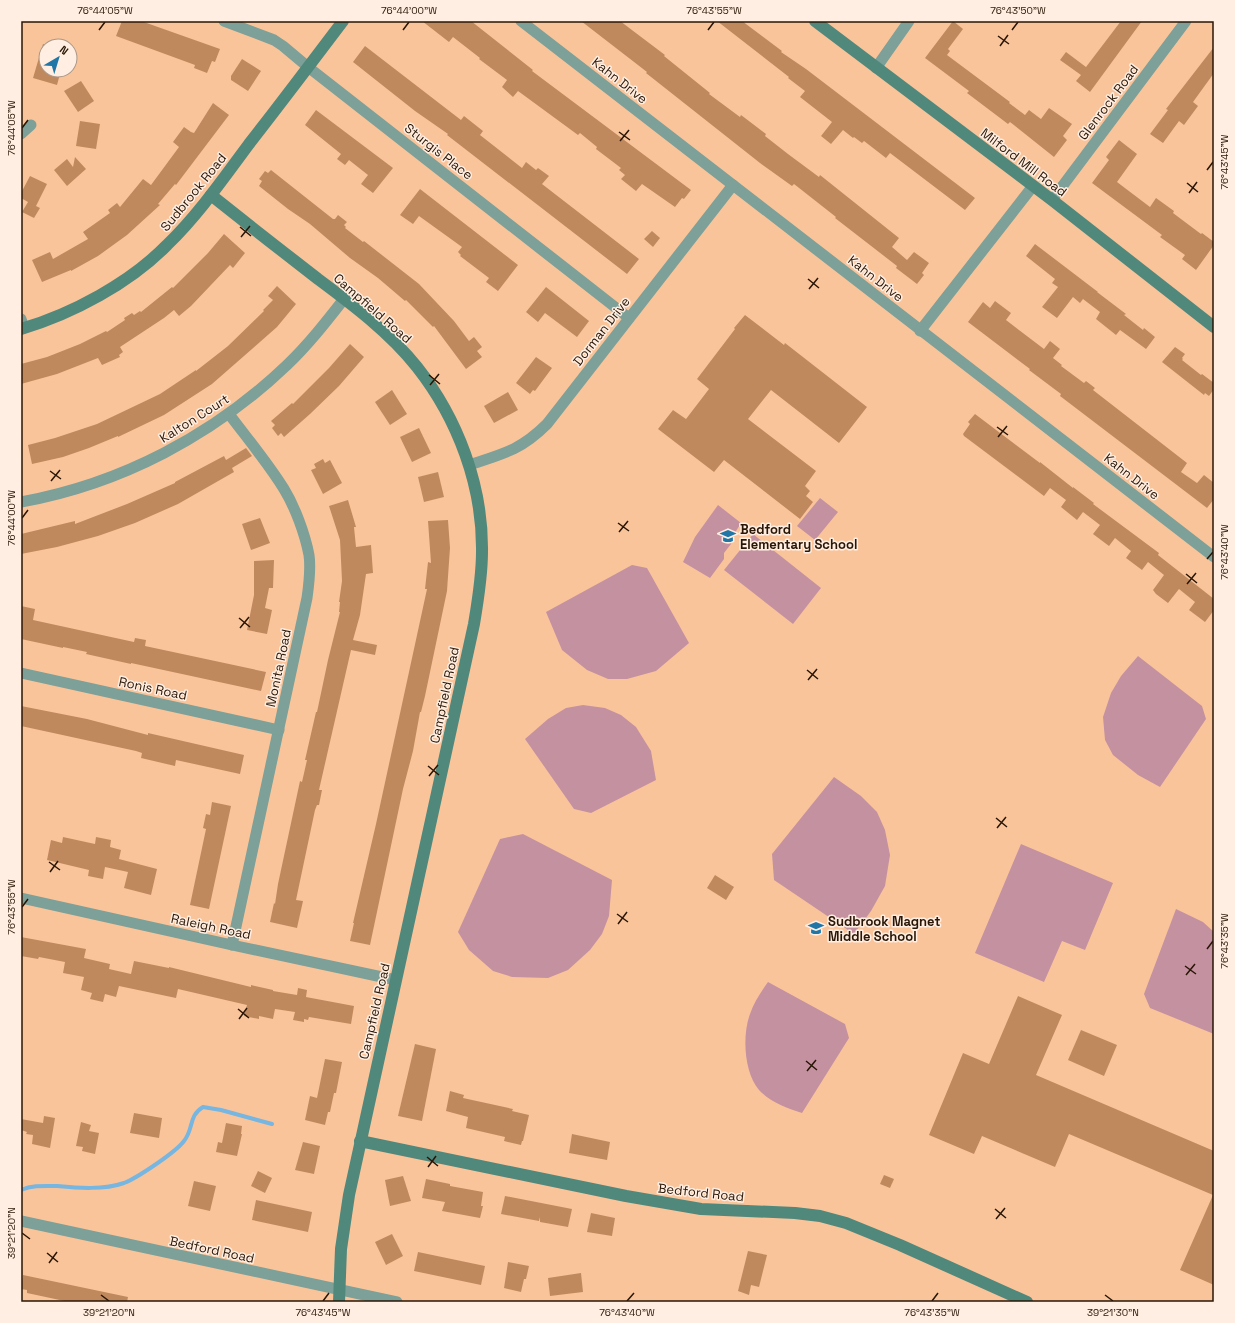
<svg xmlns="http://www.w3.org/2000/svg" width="1235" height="1323" font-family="'Space Grotesk',sans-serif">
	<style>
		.green { fill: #c491a1 }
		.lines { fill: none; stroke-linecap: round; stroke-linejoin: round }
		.stream { stroke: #76b6e0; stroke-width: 4 }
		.building { fill: #c0895d }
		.street { stroke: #7da098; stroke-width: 11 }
		.secondary { stroke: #51887c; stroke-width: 12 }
		.ticks { fill: none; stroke: #291606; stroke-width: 1.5 }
		.labels { text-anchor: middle; stroke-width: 3; stroke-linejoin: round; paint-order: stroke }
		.street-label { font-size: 13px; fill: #291606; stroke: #ffeee1 }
		.poi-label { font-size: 13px; font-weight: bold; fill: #291606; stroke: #ffeee1; text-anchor: start }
		.neatline { fill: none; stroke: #291606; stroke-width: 1.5 }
		.ticks-label { font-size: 10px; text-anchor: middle; fill: #291606 }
	</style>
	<rect width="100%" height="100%" fill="#fac49b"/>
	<!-- green -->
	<g class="green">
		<polygon points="820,498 838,512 815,540 797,526"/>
		<polygon points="718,505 741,523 733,536 731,544 724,553 724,559 710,578 683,562 695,537"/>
		<polygon points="753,534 821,588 793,624 724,570"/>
		<polygon points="632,565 647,568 689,643 656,671 627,679 608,679 587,670 562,650 546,612"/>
		<polygon points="1138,656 1202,706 1206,719 1160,787 1138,775 1113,755 1105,740 1103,717 1111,693 1121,676"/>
		<polygon points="583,705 605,708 621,715 636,727 651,751 656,780 591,813 574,809 525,739 548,719 566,708"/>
		<polygon points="834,777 861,796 877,812 885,830 890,855 885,886 871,911 854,934 774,880 772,854"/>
		<polygon points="523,834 612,880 609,916 602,934 590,950 568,970 548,978 512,977 493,971 469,950 458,932 500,839"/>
		<polygon points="1021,844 1113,883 1085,950 1062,941 1044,982 975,953"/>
		<polygon points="1176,909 1203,922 1214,932 1214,1034 1150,1008 1144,994"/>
		<path d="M768 982 845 1024 849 1038 802 1113C787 1108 771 1103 759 1090 744 1073 742 1035 750 1014 754 1002 761 992 768 982Z"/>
	</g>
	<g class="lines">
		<!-- stream -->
		<path class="stream" d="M21 1190C33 1185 44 1186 57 1186 78 1188 104 1190 124 1183 137 1178 176 1152 184 1141 194 1129 188 1116 203 1107L221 1110 272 1124"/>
	</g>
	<!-- building -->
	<g class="building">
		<polygon points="122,21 141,21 220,49 215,62 212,61 207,73 194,68 195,65 116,36"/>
		<polygon points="422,21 471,21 533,70 532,71 691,190 684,199 682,198 675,207 642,184 636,191 621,179 625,175 619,170 621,168 596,149 597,147 580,133 578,135 518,91 513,97 502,87 507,80 479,59 480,58 453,37 449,42"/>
		<polygon points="581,21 620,21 665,55 664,56 710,93 709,94 740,117 741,115 766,134 765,136 788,154 819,177 820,175 899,238 892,247 907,260 914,252 929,263 922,273 924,275 917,284 896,268 897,266 835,218 836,217 794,184 792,186 760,163 646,73 647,72"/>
		<polygon points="717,21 742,21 782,51 781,52 806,69 975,198 965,210 890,153 886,158 864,141 862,143 854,137 853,138 843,130 831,144 821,136 832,122 800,97 805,91 788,78 789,77"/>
		<polygon points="953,21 963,29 948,49 950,51 947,55 1010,102 1009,103 1025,115 1029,110 1041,119 1049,108 1072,124 1063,136 1067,140 1054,157 1010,122 1008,124 967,93 969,91 925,58"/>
		<polygon points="1121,21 1142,21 1090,92 1076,81 1081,75 1060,60 1066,52 1086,67"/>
		<polygon points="43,44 46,45 46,70 61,70 57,85 33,78"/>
		<polygon points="365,46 461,120 464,116 483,131 480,135 522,168 526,162 536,170 538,168 549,176 542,184 639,259 627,274 447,135 448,134 415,111 353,62"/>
		<polygon points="1214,47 1214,73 1193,102 1198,106 1184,125 1179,121 1163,143 1150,134 1168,110 1166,109"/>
		<polygon points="242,59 261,71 248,91 231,80 231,76"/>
		<polygon points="81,81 94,101 78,112 64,91"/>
		<polygon points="213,103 229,115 176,185 175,184 158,204 160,205 127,235 98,256 71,271 71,270 42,282 32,260 50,252 53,259 88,239 83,232 110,213 108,210 117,203 120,207 143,179 151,185 179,147 173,142 184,127 191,132 194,133"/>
		<polygon points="316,110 393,168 373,193 361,184 368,175 349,160 345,165 337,159 341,154 305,125"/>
		<polygon points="80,121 100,124 96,149 76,146"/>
		<polygon points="1119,140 1137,154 1117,182 1150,207 1156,198 1174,211 1173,213 1201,234 1202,233 1214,242 1214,245 1196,270 1182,259 1185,255 1160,237 1162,235 1092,183 1109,160 1106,157"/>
		<polygon points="75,157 86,169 67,186 54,170 67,159 73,167"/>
		<polygon points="271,170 333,219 335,219 338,215 347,222 344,225 346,227 345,228 363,242 364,241 419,284 454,321 469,341 474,337 482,347 477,351 482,357 466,369 434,326 433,327 406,300 405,301 378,278 350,258 310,224 288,209 259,186 262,181 259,179 265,171 268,173"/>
		<polygon points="30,176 47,184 36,206 40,208 34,218 22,212 28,202 21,198 21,193"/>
		<polygon points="420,189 518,265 498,291 486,282 489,278 460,256 461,255 458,252 462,247 419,216 413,224 400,215"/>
		<polygon points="652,231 660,238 653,247 644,239"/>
		<polygon points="224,234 245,253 233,268 230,265 191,306 179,316 174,310 164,318 120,347 123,352 119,355 120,357 102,365 98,358 57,374 21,384 21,364 47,357 80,344 106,331 107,332 125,320 124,318 132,313 134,315 140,311 141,312 172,287 173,288 208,253"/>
		<polygon points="1035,244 1098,292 1097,292 1126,314 1124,315 1143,330 1144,328 1155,337 1146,349 1120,330 1116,335 1096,319 1100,312 1083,299 1080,303 1073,297 1057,318 1042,307 1058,287 1052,283 1055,279 1026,256"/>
		<polygon points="277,286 296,304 277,327 212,384 164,415 118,437 118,436 89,448 63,457 32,464 28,445 55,438 97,424 160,394 196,370 196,371 228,346 264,311 263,310 273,300 268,296"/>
		<polygon points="546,287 589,321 577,337 545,313 538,322 526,312"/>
		<polygon points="995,301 1011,313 1006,320 1044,349 1050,341 1060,349 1053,358 1062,365 1061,366 1084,383 1086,381 1095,388 1093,390 1187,463 1181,472 1197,483 1204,475 1214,483 1214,499 1207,508 1060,396 1061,394 1029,370 1030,369 968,322 983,302 990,308"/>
		<polygon points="745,315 784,345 785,343 867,407 839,443 771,390 748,419 816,471 805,486 810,491 806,496 813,502 800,519 724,460 714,472 658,429 673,410 686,419 709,389 697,379 735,329 734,328"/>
		<polygon points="350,344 364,357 339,386 310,414 284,437 281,433 278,436 272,428 275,425 271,421 292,403 293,404 329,368"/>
		<polygon points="1175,347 1185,354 1182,358 1183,359 1182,360 1201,375 1202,374 1214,383 1214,389 1209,396 1205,393 1204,395 1162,362"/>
		<polygon points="536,357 552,368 535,391 533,390 530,394 516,383"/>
		<polygon points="392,390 407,414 390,425 375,402"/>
		<polygon points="508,392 518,410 494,423 484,406"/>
		<polygon points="975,414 1040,463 1040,462 1073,488 1073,487 1094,503 1093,504 1159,553 1158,555 1214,599 1214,610 1205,622 1189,610 1195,602 1179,589 1168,603 1156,594 1153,590 1164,575 1148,562 1142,570 1126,558 1131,551 1115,538 1109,546 1093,534 1100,525 1083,512 1077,520 1061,507 1066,500 1050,488 1044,496 964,436 963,434 970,424 968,422"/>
		<polygon points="419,428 431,453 412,462 400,437"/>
		<polygon points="246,448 252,456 232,468 234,472 178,504 135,523 98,536 57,547 21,554 21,534 75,521 75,524 127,504 175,483 175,482 224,456 226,460"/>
		<polygon points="323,459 325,463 330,460 342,483 323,494 311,470 316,468 314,464"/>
		<polygon points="438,472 444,497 424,502 418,477"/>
		<polygon points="348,500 356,527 354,527 356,547 371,545 373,573 366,574 360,615 353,640 377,645 375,655 351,650 319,790 322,790 319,805 317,805 315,810 296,900 303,901 297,928 270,922 274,903 275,904 278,884 300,781 302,782 307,760 305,760 316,712 317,712 328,660 340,612 339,612 340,602 339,602 342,581 340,540 329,506"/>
		<polygon points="260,518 270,543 251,550 242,524"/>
		<polygon points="448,520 450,548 447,591 425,696 421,712 420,712 413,751 403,789 370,945 350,941 354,923 353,923 376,824 427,589 425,589 428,562 431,563 428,521"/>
		<polygon points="274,560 273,588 269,588 265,608 272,610 267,634 247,630 254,595 254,561"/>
		<polygon points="21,606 35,609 33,620 134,642 135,638 146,640 145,646 266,672 261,691 131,663 131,664 86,654 87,652 63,647 63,648 21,639"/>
		<polygon points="21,706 87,719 148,735 148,733 244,755 240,774 176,760 175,766 141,758 142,753 136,751 21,726"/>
		<polygon points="212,802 231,806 209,909 190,905 206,829 203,828 206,814 210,815"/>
		<polygon points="63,837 95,844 96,837 111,840 110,847 121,850 119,859 157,869 151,895 124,888 128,872 105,867 103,879 88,876 89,870 47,860 51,840 62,843"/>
		<polygon points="715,875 734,887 726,900 707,888"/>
		<polygon points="21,937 86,949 84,958 110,964 109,969 131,974 134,961 169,968 169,967 251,987 251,985 273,990 273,991 297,995 298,988 307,990 306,997 354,1006 351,1024 309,1017 308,1020 304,1019 304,1022 293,1020 295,1012 275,1009 273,1019 259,1016 259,1019 244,1016 247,1005 178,989 176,998 119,986 116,997 105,994 103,1002 90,999 92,993 81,990 84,977 63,973 65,962 39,957 38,959 21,956"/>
		<polygon points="1018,996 1062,1015 1036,1075 1214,1151 1214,1285 1180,1270 1213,1195 1069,1134 1055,1167 982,1136 974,1154 929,1135 963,1053 989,1064"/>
		<polygon points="1081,1030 1117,1045 1104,1076 1068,1060"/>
		<polygon points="415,1044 436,1049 422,1121 398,1116"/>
		<polygon points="325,1059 342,1062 336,1093 334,1093 330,1112 328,1112 325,1125 305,1120 310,1096 317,1098"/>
		<polygon points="450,1091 464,1095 463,1098 513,1109 512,1111 529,1115 523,1141 522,1141 521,1145 504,1141 505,1137 466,1128 468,1117 446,1111"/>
		<polygon points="134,1113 162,1118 159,1138 130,1133"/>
		<polygon points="44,1116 55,1118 50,1148 32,1144 33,1135 26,1134 27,1132 21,1130 21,1119 43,1123"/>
		<polygon points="81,1122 91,1125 89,1131 99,1133 95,1154 82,1151 83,1147 76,1146"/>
		<polygon points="226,1123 242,1126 241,1134 242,1134 237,1156 216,1152 218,1142 222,1143"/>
		<polygon points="572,1134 610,1142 607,1160 569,1153"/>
		<polygon points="303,1142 320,1146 314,1174 295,1170"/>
		<polygon points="258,1171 272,1178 265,1193 251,1186"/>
		<polygon points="884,1175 894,1179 890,1188 880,1184"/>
		<polygon points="403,1176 411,1201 390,1206 385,1180"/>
		<polygon points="426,1179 450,1184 450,1186 483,1192 481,1206 483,1206 480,1218 442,1211 445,1202 422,1198"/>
		<polygon points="194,1181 216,1186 210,1211 188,1206"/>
		<polygon points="505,1196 572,1209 568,1227 540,1222 540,1217 539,1221 501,1214"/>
		<polygon points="256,1200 312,1212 308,1232 252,1220"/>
		<polygon points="591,1213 615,1218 612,1236 587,1232"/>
		<polygon points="392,1234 403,1256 386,1265 375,1242"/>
		<polygon points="748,1251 767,1255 759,1287 751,1285 749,1295 738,1291"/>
		<polygon points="418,1252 485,1266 481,1285 414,1271"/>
		<polygon points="508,1262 529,1266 526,1279 524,1279 521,1292 504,1288"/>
		<polygon points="581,1273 583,1292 550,1296 548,1278"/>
		<polygon points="23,1275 128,1297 127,1302 69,1302 27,1293 27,1290 21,1289"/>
	</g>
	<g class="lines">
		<!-- street -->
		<g class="street">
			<polyline points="224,21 274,40 283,46 308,67 629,318"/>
			<polyline points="521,21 1214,557"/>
			<polyline points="876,68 909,21"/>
			<polyline points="21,134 31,125"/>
			<polyline points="1052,200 1186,21"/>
			<polyline points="21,319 24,328"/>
			<polyline points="920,331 1033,186"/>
			<path d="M229 414C247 438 268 463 284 489 295 507 305 534 309 555 311 569 309 584 307 598L232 945"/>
			<path d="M469 465C503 454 521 450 547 424L733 185"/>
			<path d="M21 502C121 484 214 435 287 365 308 345 326 322 344 299"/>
			<polyline points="21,673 279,730"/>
			<polyline points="21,898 232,945 396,980"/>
			<polyline points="21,1221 397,1302"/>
		</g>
		<!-- secondary -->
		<g class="secondary">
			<polyline points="815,21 1052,200 1214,327"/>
			<path d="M211 195C246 223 282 251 318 279 353 305 390 333 417 367 458 419 483 486 482 552 482 577 478 600 474 624L349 1195 341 1249 339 1302"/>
			<path d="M21 329C72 314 130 283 167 245 198 215 223 179 249 144 281 103 312 62 343 21"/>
			<polyline points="360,1141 626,1196 701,1209 795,1213 820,1216 846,1223 900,1245 1027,1302"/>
		</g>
	</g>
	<!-- ticks -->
	<path class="ticks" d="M99 30 105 22M403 30 409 22M708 30 714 22M1012 30 1018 22M998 36 1009 44M1000 46 1008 35M22 128 28 120M619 132 630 140M620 141 629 130M1207 170 1213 162M1187 183 1198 192M1189 193 1197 182M240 227 251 236M241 237 250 226M808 279 819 288M809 289 818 278M429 375 440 384M430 385 439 374M997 427 1008 435M998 437 1007 426M50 471 61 479M51 481 60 470M22 518 28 510M618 523 629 531M619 532 628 521M1207 559 1213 552M1186 574 1197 583M1187 584 1196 573M239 618 250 627M240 628 249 617M807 670 818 679M808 680 817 669M428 766 439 775M429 776 438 765M996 818 1007 827M997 828 1006 817M49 862 60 870M50 872 58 861M22 907 28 899M617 914 628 922M618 924 627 912M1207 949 1213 941M1185 966 1196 974M1186 975 1195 964M238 1009 249 1018M239 1019 247 1008M806 1061 817 1070M807 1071 816 1060M427 1157 438 1166M428 1167 436 1156M995 1209 1006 1218M996 1219 1005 1208M22 1233 30 1239M47 1253 58 1262M49 1263 57 1252M101 1295 109 1301M1105 1295 1113 1301M323 1301 329 1293M627 1301 634 1293M932 1301 938 1293"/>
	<!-- icons -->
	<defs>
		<symbol id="school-bare" viewBox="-9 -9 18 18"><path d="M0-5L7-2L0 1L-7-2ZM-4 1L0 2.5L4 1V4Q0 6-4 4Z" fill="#2076a6" stroke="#ffeee1" stroke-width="2.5" paint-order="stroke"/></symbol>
	</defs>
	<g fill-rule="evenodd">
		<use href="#school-bare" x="717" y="525" width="22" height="22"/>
		<use href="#school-bare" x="805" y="917" width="22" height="22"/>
	</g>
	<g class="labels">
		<!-- street labels -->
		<g class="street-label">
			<text transform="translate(620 80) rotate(38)" y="5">Kahn Drive</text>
			<text transform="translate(1108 102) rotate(-53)" y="5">Glenrock Road</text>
			<text transform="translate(439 151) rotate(38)" y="5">Sturgis Place</text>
			<text transform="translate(1024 162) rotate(37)" y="5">Milford Mill Road</text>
			<text transform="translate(193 192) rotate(-51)" y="5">Sudbrook Road</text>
			<text transform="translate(876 278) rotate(38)" y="5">Kahn Drive</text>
			<text transform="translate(373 308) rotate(41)" y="5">Campfield Road</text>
			<text transform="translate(601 331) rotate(-52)" y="5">Dorman Drive</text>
			<text transform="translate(194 418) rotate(-32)" y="5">Kalton Court</text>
			<text transform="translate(1132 476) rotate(38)" y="5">Kahn Drive</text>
			<text transform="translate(278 668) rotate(-78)" y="5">Monita Road</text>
			<text transform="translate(153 688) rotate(12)" y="5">Ronis Road</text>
			<text transform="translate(444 695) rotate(-78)" y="5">Campfield Road</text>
			<text transform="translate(211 926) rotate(12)" y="5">Raleigh Road</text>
			<text transform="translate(374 1011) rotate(-77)" y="5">Campfield Road</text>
			<text transform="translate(701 1192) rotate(6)" y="5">Bedford Road</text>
			<text transform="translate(212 1249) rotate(12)" y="5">Bedford Road</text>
		</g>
		<!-- poi labels -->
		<g class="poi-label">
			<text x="740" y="534">Bedford<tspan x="740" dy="15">Elementary School</tspan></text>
			<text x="828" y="926">Sudbrook Magnet<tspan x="828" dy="15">Middle School</tspan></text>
		</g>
	</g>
	<!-- border -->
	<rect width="1235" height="1323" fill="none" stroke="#ffeee1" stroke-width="44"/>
	<!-- north arrow -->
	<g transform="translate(58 58) rotate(38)"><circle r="19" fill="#ffeee1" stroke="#a99889"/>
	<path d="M0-3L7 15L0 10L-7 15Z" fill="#2076a6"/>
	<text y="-6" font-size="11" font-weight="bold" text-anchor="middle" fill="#291606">N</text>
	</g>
	<rect x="22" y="22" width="1191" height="1279" class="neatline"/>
	<g class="ticks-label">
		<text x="105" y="14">76°44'05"W</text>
		<text x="409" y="14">76°44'00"W</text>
		<text x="714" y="14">76°43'55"W</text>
		<text x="1018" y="14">76°43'50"W</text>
		<text transform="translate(11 128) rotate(-90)" y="4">76°44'05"W</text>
		<text transform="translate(1224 162) rotate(-90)" y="4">76°43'45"W</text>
		<text transform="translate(11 518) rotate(-90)" y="4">76°44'00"W</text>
		<text transform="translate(1224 552) rotate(-90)" y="4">76°43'40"W</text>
		<text transform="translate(11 907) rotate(-90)" y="4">76°43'55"W</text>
		<text transform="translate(1224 941) rotate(-90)" y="4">76°43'35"W</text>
		<text transform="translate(11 1233) rotate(-90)" y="4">39°21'20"N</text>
		<text x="109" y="1316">39°21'20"N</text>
		<text x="323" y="1316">76°43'45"W</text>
		<text x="627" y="1316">76°43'40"W</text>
		<text x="932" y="1316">76°43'35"W</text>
		<text x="1113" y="1316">39°21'30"N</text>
	</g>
</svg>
